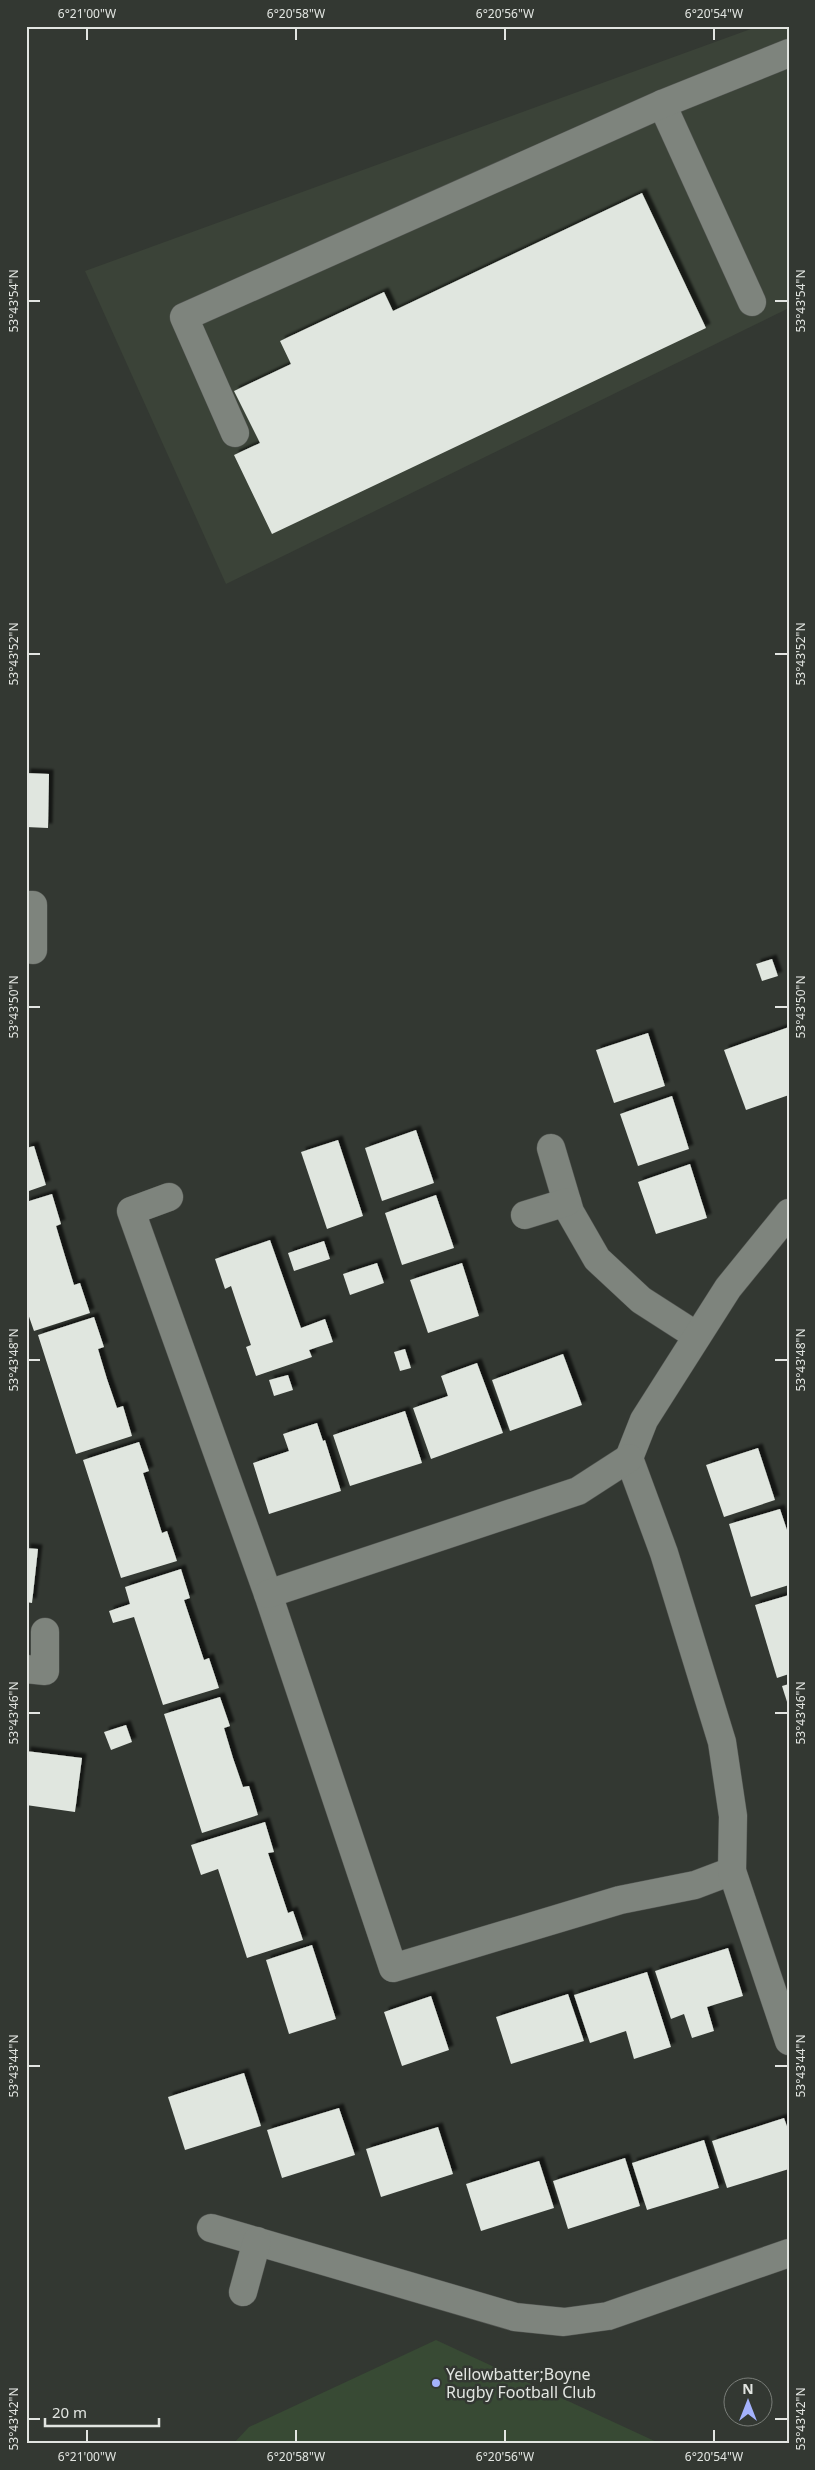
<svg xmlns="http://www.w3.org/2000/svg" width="815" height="2470" font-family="'Noto Sans',sans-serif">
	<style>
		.built { fill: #3b4338 }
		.green { fill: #384a34 }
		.building { fill: #e0e6df; filter: url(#shadow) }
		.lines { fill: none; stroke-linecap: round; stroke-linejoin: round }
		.minor-casing { stroke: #535652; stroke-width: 29 }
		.minor { stroke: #7e847d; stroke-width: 28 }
		.ticks { fill: none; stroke: #e2e5e1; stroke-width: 2 }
		.poi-dot { fill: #a4b2fc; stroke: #333832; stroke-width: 2 }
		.labels { text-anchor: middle; stroke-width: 5; stroke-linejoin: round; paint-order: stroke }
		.poi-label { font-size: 16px; fill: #e2e5e1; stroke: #333832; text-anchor: start }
		.neatline { fill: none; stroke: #e2e5e1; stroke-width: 2 }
		.ticks-label { font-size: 12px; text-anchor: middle; fill: #e2e5e1 }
	</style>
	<defs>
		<filter id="shadow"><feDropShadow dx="4.5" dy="-4.5" stdDeviation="1" flood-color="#0009"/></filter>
	</defs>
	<rect width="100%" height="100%" fill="#333832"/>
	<!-- built -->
	<polygon class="built" points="759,26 789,26 789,308 226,584 85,271"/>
	<!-- green -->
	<polygon class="green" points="436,2340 661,2444 233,2444 249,2427"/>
	<!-- building -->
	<g class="building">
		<polygon points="642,193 706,328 272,534 234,455 260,443 234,391 291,364 280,341 384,292 393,311"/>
		<polygon points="26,773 49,774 48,828 26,827"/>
		<polygon points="772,959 778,976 762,981 756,964"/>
		<polygon points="789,1027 789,1095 746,1110 724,1050"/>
		<polygon points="648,1033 665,1086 614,1103 596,1050"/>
		<polygon points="672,1096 689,1149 638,1166 620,1114"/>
		<polygon points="416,1130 434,1183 382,1201 365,1148"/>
		<polygon points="338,1140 363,1216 327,1229 301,1152"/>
		<polygon points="34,1146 46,1185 26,1192 26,1148"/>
		<polygon points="690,1164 707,1218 656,1234 638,1182"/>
		<polygon points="52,1194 61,1224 56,1226 65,1256 74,1285 80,1283 90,1313 34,1331 26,1308 26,1202"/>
		<polygon points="436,1195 454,1248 402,1265 385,1213"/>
		<polygon points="270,1240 301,1328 325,1319 333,1342 309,1350 312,1357 256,1376 246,1347 251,1345 241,1316 231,1286 225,1289 215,1259"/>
		<polygon points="324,1241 330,1259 294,1271 288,1253"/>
		<polygon points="377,1263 384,1283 350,1295 343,1274"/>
		<polygon points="462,1263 479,1316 428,1333 410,1280"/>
		<polygon points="94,1317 104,1347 98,1349 107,1379 117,1408 123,1406 132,1436 76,1454 38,1335"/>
		<polygon points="405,1349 411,1368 400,1371 394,1352"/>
		<polygon points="563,1354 582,1405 510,1431 492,1380"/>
		<polygon points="477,1363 503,1433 431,1459 413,1408 448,1396 441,1376"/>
		<polygon points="288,1375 293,1390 274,1396 269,1380"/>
		<polygon points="405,1411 422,1463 350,1486 333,1435"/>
		<polygon points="317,1423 323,1441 325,1440 341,1491 269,1514 253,1463 289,1451 283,1434"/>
		<polygon points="139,1442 149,1471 143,1473 162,1533 167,1531 177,1561 121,1578 83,1460"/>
		<polygon points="758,1448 775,1500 724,1517 706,1465"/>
		<polygon points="780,1509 789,1536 789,1585 751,1597 729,1524"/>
		<polygon points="26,1548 38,1549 32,1603 26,1602"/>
		<polygon points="181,1569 190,1598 184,1600 204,1660 209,1658 219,1688 163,1705 134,1617 113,1623 109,1611 130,1604 125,1587"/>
		<polygon points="789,1595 789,1674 777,1678 755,1605"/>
		<polygon points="789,1684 789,1705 788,1705 782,1686"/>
		<polygon points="220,1697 230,1726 224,1728 233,1758 243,1787 249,1786 258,1815 202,1833 164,1714"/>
		<polygon points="126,1725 132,1742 111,1750 104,1732"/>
		<polygon points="26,1751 82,1758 75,1812 26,1805"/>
		<polygon points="265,1822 274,1852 268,1853 288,1913 293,1911 303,1940 247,1958 218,1869 201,1875 191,1845"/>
		<polygon points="312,1945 336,2019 289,2034 266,1960"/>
		<polygon points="728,1948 743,1996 707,2007 714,2031 692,2038 684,2014 671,2019 655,1971"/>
		<polygon points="647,1972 671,2047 634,2059 626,2031 590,2043 574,1995"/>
		<polygon points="568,1994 584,2041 511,2064 496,2017"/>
		<polygon points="431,1996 449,2050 402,2066 384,2012"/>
		<polygon points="244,2073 261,2126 185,2150 168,2097"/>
		<polygon points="339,2108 355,2155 282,2178 267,2130"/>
		<polygon points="784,2118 789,2132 789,2169 727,2188 712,2141"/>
		<polygon points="438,2127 453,2174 381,2197 366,2149"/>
		<polygon points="704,2140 719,2188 647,2210 632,2163"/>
		<polygon points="625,2158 640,2206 568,2229 553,2181"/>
		<polygon points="539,2161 554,2208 481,2231 466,2184"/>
	</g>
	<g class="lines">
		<defs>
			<g id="minor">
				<polyline points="662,104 752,302"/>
				<polyline points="235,433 184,317 662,104 789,53"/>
				<polyline points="26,905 33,905 33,950"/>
				<polyline points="551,1148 570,1212 597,1259 641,1300 697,1336"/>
				<polyline points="169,1197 131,1211 268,1594 393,1968 620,1900 695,1885 732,1871"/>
				<polyline points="789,1213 728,1288 644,1420 629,1458 664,1553 722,1742 733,1816 732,1871 789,2041"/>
				<polyline points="525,1215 567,1202"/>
				<polyline points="268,1594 578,1491 629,1458"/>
				<polyline points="26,1669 45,1671 45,1632"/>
				<polyline points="211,2228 515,2317 564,2322 608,2316 789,2253"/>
				<polyline points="243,2292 257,2241"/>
			</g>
		</defs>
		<!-- minor casing -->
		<use href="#minor" class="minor-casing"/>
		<!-- minor -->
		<use href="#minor" class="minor"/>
	</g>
	<!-- ticks -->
	<path class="ticks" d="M87 28V40M296 28V40M505 28V40M714 28V40M28 301H40M775 301H788M28 654H40M775 654H788M28 1007H40M775 1007H788M28 1360H40M775 1360H788M28 1713H40M775 1713H788M28 2066H40M775 2066H788M28 2419H40M775 2419H788M87 2430V2442M296 2430V2442M505 2430V2442M714 2430V2442"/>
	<!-- markers -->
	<circle class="poi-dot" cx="436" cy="2383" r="5"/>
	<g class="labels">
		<!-- poi labels -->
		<g class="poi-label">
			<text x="446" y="2380">Yellowbatter;Boyne<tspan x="446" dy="18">Rugby Football Club</tspan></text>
		</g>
	</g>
	<!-- border -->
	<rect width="815" height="2470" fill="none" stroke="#333832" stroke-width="55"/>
	<!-- north arrow -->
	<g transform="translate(748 2402)"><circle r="24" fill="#333832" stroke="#797d78"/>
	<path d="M0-4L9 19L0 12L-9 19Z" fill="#a4b2fc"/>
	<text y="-8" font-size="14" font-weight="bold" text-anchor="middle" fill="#e2e5e1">N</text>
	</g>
	<!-- scale -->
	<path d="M45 2418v8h114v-8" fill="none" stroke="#e2e5e1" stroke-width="2.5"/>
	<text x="52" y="2418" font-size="15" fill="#e2e5e1" stroke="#333832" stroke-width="4" paint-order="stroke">20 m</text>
	<rect x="28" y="28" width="760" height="2414" class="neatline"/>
	<g class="ticks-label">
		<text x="87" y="18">6°21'00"W</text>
		<text x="296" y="18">6°20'58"W</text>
		<text x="505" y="18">6°20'56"W</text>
		<text x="714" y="18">6°20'54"W</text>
		<text transform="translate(14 301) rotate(-90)" y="4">53°43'54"N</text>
		<text transform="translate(801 301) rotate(-90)" y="4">53°43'54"N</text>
		<text transform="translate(14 654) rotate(-90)" y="4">53°43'52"N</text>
		<text transform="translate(801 654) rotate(-90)" y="4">53°43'52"N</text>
		<text transform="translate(14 1007) rotate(-90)" y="4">53°43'50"N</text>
		<text transform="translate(801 1007) rotate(-90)" y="4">53°43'50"N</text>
		<text transform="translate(14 1360) rotate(-90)" y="4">53°43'48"N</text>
		<text transform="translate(801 1360) rotate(-90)" y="4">53°43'48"N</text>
		<text transform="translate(14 1713) rotate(-90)" y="4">53°43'46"N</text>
		<text transform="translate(801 1713) rotate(-90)" y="4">53°43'46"N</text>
		<text transform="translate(14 2066) rotate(-90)" y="4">53°43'44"N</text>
		<text transform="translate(801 2066) rotate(-90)" y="4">53°43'44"N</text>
		<text transform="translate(14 2419) rotate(-90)" y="4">53°43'42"N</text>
		<text transform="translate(801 2419) rotate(-90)" y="4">53°43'42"N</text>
		<text x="87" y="2461">6°21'00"W</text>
		<text x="296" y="2461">6°20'58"W</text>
		<text x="505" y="2461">6°20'56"W</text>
		<text x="714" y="2461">6°20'54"W</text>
	</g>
</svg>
